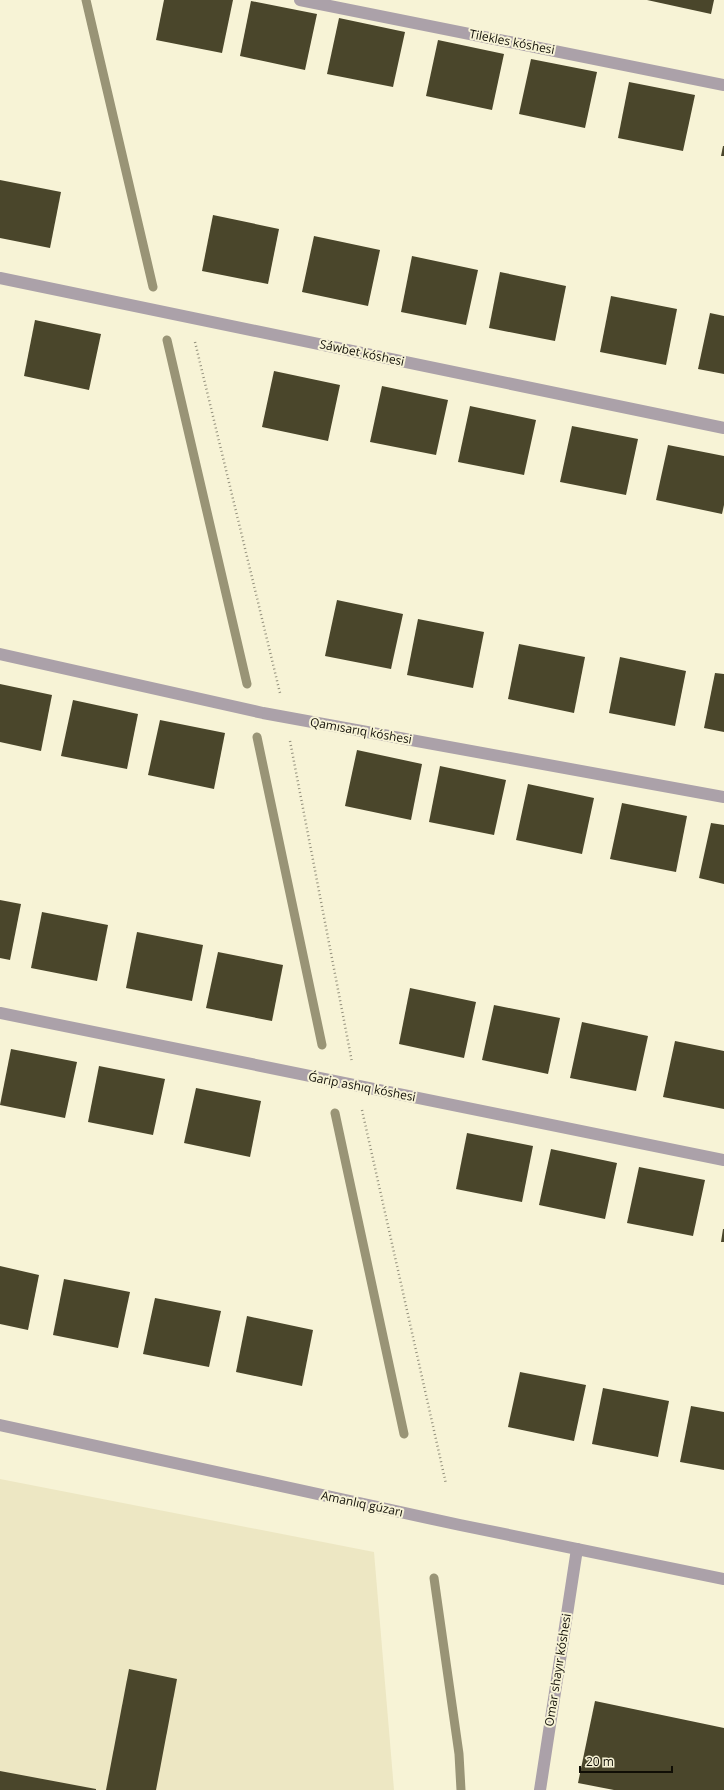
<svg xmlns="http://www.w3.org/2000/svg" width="724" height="1790" font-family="'Open Sans',sans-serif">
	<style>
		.built { fill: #ede7c3 }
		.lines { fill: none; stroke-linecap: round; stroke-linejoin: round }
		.stream { stroke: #999476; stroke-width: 9 }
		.building { fill: #4a462b }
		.path { stroke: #94917d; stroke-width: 2.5; stroke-dasharray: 1 3; stroke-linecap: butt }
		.minor { stroke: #aba1a9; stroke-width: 12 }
		.labels { text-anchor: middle; stroke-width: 4; stroke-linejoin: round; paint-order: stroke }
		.street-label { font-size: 12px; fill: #100e05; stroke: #f7f3d6 }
	</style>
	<rect width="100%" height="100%" fill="#f7f3d6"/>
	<!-- built -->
	<polygon class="built" points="0,1479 374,1552 394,1790 0,1790"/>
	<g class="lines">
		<!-- stream -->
		<g class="stream">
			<polyline points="86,0 153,287"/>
			<polyline points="167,340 247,684"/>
			<polyline points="257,737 322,1045"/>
			<polyline points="335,1113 404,1434"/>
			<polyline points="434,1578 459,1754 461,1790"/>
		</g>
	</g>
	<!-- building -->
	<g class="building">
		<polygon points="164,0 233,0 222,53 156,40"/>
		<polygon points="647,0 714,0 711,14"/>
		<polygon points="251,1 317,14 305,70 240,56"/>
		<polygon points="339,18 405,32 393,87 327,74"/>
		<polygon points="438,40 504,54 492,110 426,96"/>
		<polygon points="531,59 597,72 585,128 519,114"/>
		<polygon points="629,82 695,95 683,151 618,138"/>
		<polygon points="723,146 724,146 724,156 721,156"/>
		<polygon points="0,180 61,192 50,248 0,238"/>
		<polygon points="213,215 279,229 268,284 202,271"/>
		<polygon points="314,236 380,250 368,306 302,292"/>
		<polygon points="412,256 478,270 466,325 401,312"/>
		<polygon points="500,272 566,286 555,341 489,328"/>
		<polygon points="611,296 677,309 666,365 600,352"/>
		<polygon points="710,313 724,316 724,374 698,369"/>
		<polygon points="35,320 101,334 89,390 24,376"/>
		<polygon points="274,371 340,385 328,441 262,427"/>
		<polygon points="382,386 448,400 436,455 370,442"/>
		<polygon points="470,406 536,420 524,475 458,462"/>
		<polygon points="572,426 638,439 626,495 560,482"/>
		<polygon points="668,445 724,456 724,505 722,514 656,500"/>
		<polygon points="337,600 403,614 391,669 325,656"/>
		<polygon points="418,619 484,632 473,688 407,675"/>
		<polygon points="519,644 585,657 574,713 508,699"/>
		<polygon points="620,657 686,671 675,726 609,713"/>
		<polygon points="715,673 724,674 724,732 704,728"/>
		<polygon points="0,684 52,695 41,751 0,742"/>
		<polygon points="73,700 138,714 127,769 61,756"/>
		<polygon points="160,720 225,733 214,789 148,775"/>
		<polygon points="357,750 422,764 411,820 345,806"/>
		<polygon points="440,766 506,780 494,835 429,822"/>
		<polygon points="528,784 594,798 582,854 516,840"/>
		<polygon points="622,803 687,816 676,872 610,859"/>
		<polygon points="711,823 724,825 724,884 699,878"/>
		<polygon points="0,900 21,904 10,960 0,958"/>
		<polygon points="42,912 108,925 97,981 31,968"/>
		<polygon points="137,932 203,945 192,1001 126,988"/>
		<polygon points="218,952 283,965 272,1021 206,1008"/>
		<polygon points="410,988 476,1002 464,1058 399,1044"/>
		<polygon points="494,1005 560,1018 548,1074 482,1060"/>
		<polygon points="582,1022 648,1036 636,1091 570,1078"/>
		<polygon points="675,1041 724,1051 724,1109 663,1097"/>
		<polygon points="11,1049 77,1062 65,1118 0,1105"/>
		<polygon points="99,1066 165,1079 153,1135 88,1122"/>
		<polygon points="196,1088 261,1101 250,1157 184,1143"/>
		<polygon points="467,1133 533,1146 522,1202 456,1189"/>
		<polygon points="551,1149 617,1163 605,1219 539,1205"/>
		<polygon points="639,1167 705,1180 693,1236 627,1223"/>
		<polygon points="723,1229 724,1229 724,1242 721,1242"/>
		<polygon points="0,1266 39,1275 28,1330 0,1324"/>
		<polygon points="64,1279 130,1292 118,1348 53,1335"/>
		<polygon points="155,1298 221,1311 209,1367 143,1354"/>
		<polygon points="247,1316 313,1330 302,1386 236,1372"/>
		<polygon points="520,1372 586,1385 574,1441 508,1427"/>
		<polygon points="603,1388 669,1401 658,1457 592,1444"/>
		<polygon points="691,1406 724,1412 724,1470 680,1462"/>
		<polygon points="129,1669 177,1679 156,1790 106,1790"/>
		<polygon points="595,1701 724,1728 724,1790 614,1790 578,1783"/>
		<polygon points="0,1771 96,1789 96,1790 0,1790"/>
	</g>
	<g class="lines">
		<!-- path -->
		<g class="path">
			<polyline points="195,342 280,693"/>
			<polyline points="290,741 352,1062"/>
			<polyline points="362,1110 446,1484"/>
		</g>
		<!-- minor -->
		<g class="minor">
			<polyline points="300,0 724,85"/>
			<polyline points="0,278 724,428"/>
			<polyline points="0,654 263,713 724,797"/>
			<polyline points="0,1013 724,1160"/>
			<polyline points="0,1425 460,1525 724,1579"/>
			<polyline points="540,1790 577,1549"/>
		</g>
	</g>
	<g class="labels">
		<!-- street labels -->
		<g class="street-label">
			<text transform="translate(512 42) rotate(11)" y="4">Tilekles kóshesi</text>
			<text transform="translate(362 353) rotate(12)" y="4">Sáwbet kóshesi</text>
			<text transform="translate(361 731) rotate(10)" y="4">Qamısarıq kóshesi</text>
			<text transform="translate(362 1087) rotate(11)" y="4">Ǵarip ashıq kóshesi</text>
			<text transform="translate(362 1504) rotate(12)" y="4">Amanlıq gúzarı</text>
			<text transform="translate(558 1670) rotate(-81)" y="4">Omar shayır kóshesi</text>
		</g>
	</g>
	<!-- scale -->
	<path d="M580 1766v6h92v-6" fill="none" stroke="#100e05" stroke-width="2"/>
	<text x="586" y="1766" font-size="12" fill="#100e05" stroke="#f7f3d6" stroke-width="3" paint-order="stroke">20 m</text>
</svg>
